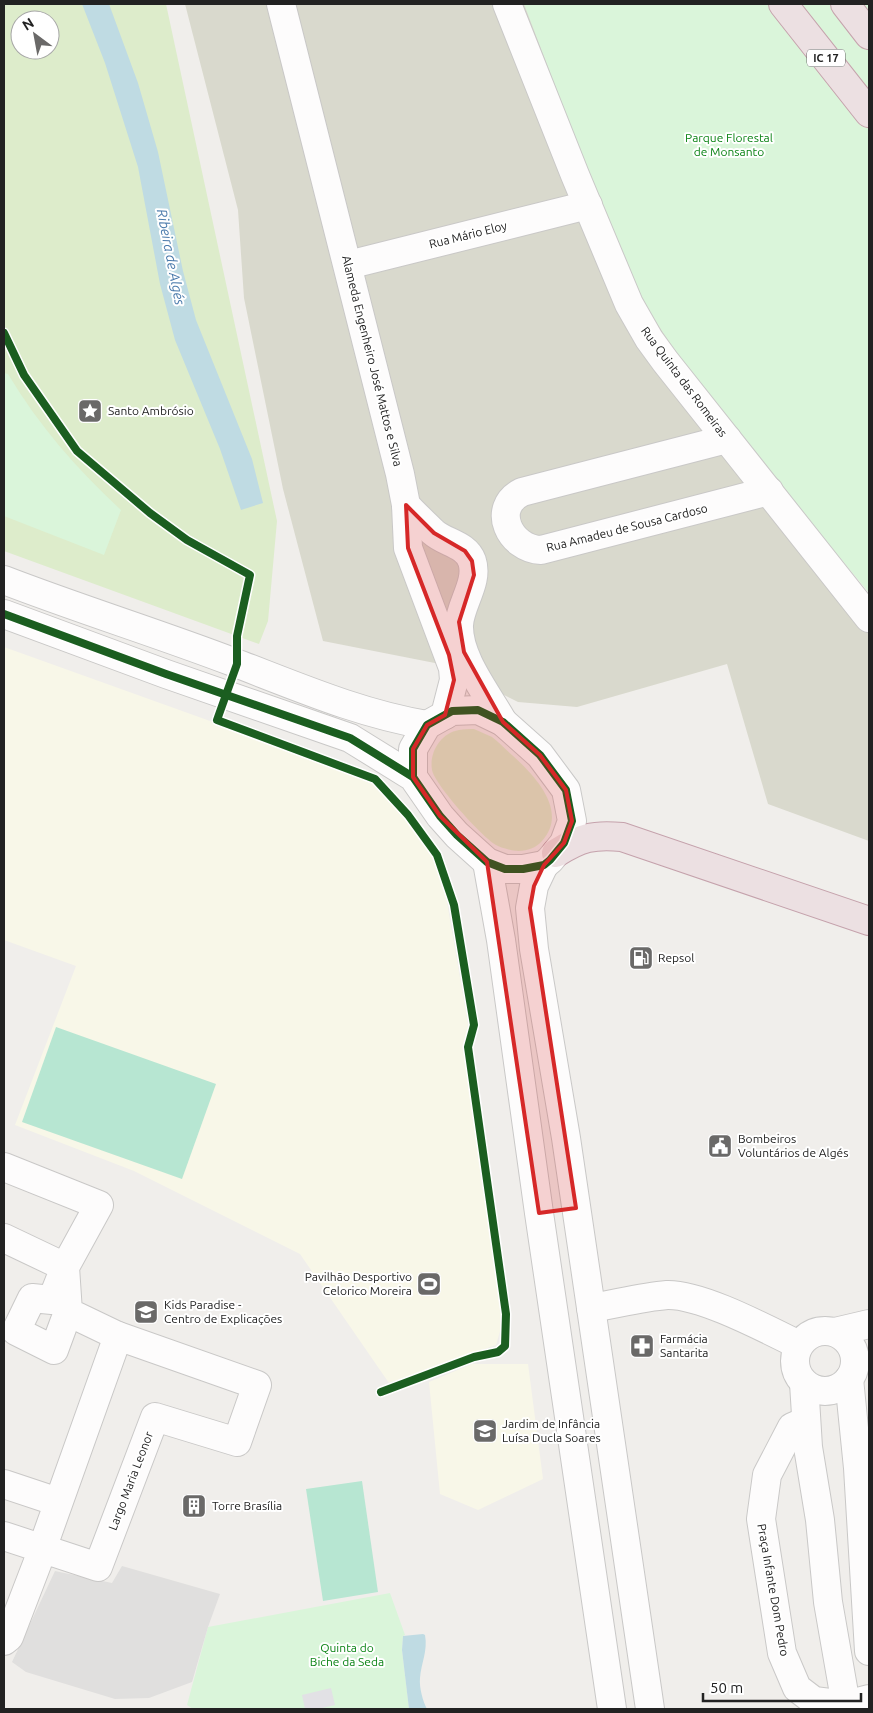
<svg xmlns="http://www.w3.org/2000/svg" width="873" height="1713" font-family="Ubuntu,sans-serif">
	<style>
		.education { fill: #f8f7e8 }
		.construction { fill: #d9d9cd }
		.grass { fill: #ddeccb; fill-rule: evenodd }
		.park { fill: #daf5da }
		.pitch { fill: #b7e6d2 }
		.parking { fill: #e0dfde }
		.plaza { fill: #e2e1e5 }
		.water { fill: #bfdbe3 }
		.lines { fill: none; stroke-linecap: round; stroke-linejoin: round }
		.minor-casing { stroke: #c9c8c7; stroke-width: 30 }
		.highway-casing { stroke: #c5a2ac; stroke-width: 30 }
		.minor { stroke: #fdfcfc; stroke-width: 28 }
		.highway { stroke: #ece0e2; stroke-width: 28 }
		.cycleway-casing { stroke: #fff; stroke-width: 11 }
		.cycleway { stroke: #1b5e20; stroke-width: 8 }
		.marked { fill: #d62828; fill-opacity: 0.2; stroke: #d62828; stroke-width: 4; stroke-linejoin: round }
		.labels { text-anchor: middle; stroke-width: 4; stroke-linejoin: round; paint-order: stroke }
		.shield { fill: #fff; stroke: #646464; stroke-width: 1 }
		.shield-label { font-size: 11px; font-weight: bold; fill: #222 }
		.park-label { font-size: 12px; fill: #0c8416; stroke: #fff }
		.street-label { font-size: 12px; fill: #222; stroke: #fff }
		.poi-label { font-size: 12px; fill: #222; stroke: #fff; text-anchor: start }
		.water-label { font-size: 14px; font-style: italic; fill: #4a7aab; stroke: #fff }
	</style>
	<rect width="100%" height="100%" fill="#f0eeeb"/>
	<!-- education -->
	<g class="education">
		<polygon points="4,647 374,780 398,805 436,859 443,879 468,1024 465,1047 503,1321 496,1345 389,1383 300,1254 134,1171 15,1125 76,966 4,940"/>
		<polygon points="472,1364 528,1364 543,1479 478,1510 440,1494 429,1382"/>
	</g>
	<!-- construction -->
	<polygon class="construction" points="185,4 651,4 633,230 869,623 869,841 768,804 727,664 577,707 518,702 445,665 323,641 283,489 244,298 238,210"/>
	<!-- grass -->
	<g class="grass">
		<path d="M4 4H166L277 521 268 621 259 644 4 551ZM20 20H50V50H20Z"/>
		<path d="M474 729C480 732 486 734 492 737 499 742 505 749 512 755 535 776 569 811 542 841 533 851 519 853 507 849 504 848 499 847 496 845 482 837 435 785 432 770 429 752 441 733 459 730 464 729 469 729 474 729Z"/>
	</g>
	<!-- park -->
	<g class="park">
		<polygon points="524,4 869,4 869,593 751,450 674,349 648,310 622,253 587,170"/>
		<path d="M4 373 8 374C39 426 77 469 121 510L104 555 4 516Z"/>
		<polygon points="390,1593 405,1635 403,1636 402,1650 409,1709 193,1709 187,1705 208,1627"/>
	</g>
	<!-- pitch -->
	<g class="pitch">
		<polygon points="56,1027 216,1084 182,1179 22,1122"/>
		<polygon points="362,1481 378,1592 323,1601 306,1489"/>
	</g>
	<!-- parking -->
	<polygon class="parking" points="122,1566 220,1594 208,1627 192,1682 149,1698 115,1699 26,1672 12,1662 55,1571 112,1583"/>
	<!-- plaza -->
	<polygon class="plaza" points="331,1688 335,1705 318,1709 305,1709 302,1695"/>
	<!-- water -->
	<g class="water">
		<polygon points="82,4 109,4 138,83 158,152 183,271 196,320 252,459 263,503 241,510 220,449 175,340 160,284 138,167 105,63"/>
		<path d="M423 1634 425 1635C428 1651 421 1663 420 1678 419 1687 423 1702 427 1709H409L402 1650 403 1636Z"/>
	</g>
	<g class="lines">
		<defs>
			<g id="minor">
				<polyline points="281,4 400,474 406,505 408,548 453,668 454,680 445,715"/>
				<polyline points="507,4 575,175 629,304 649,339 665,361 869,618"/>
				<polyline points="348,265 588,205"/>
				<path d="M727 439 522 492C490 508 510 549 541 550L769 491"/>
				<path d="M406 505C414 514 424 523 433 532 445 543 466 544 472 561 479 582 460 604 459 625 458 658 487 693 503 722"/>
				<path d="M4 580C79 609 157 633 233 662 296 686 360 714 427 725"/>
				<polyline points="4,614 166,674 350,738 413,777 440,816 457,835 487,862 505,869 523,869 544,865 550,860 564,843 572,821 566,790 540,755 503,722 478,710 452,711 427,725 413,749 413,777"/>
				<polyline points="487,862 501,940 539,1213 612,1709"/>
				<polyline points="544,865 534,886 530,908 534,949 566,1138 650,1709"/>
				<polyline points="4,1167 99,1205 65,1267 68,1312 118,1336"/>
				<polyline points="4,1238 65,1267 52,1300 32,1298 16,1331 54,1350 68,1312"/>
				<path d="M591 1308C616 1304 642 1297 667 1295 701 1294 766 1329 799 1345"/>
				<circle cx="825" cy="1361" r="30"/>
				<polyline points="835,1332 869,1324"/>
				<polyline points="849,1379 858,1468 869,1651"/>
				<polyline points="804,1383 808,1447 820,1520 828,1602 846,1705 869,1699"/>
				<polyline points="806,1421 792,1427 767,1475 761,1519 782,1653 797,1688 814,1701 846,1705"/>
				<polyline points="4,1484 58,1502"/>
				<polyline points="4,1536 98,1567 155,1417 237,1442 257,1385 118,1336 42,1549 37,1564 9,1637 4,1641"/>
			</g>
			<g id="highway">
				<polyline points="783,4 869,113"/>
				<polyline points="845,4 869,35"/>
				<path d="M556 853C580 838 593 834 622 837L869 921"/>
			</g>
		</defs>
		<!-- minor casing -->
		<use href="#minor" class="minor-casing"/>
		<!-- highway casing -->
		<use href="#highway" class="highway-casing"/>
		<!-- minor -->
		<use href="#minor" class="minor"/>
		<!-- highway -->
		<use href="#highway" class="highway"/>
		<defs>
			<g id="cycleway">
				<polyline points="4,333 24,375 77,451 150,513 187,540 250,575 237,636 237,664 217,720 375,779 408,815 437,855 454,905 474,1025 468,1047 506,1314 505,1346 498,1352 474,1357 381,1392"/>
				<polyline points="4,614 166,674 350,738 413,777 440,816 457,835 487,862 505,869 523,869 544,865 550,860 564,843 572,821 566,790 540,755 503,722 478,710 452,711 427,725 413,749 413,777"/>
			</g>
		</defs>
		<!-- cycleway casing -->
		<use href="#cycleway" class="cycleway-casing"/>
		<!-- cycleway -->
		<use href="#cycleway" class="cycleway"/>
	</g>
	<!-- marked area -->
	<path class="marked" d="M406 505 434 533 465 551 472 561 474 575 459 622 464 652 503 722 540 755 566 790 572 821 564 843 544 865 534 886 530 908 576 1208 539 1213 487 862 440 816 413 777V749L427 725 445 715 454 680 449 655 408 548Z"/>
	<!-- icons -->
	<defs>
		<symbol id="sight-square" viewBox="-11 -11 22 22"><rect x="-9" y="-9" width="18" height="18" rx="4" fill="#6a6968" stroke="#fff"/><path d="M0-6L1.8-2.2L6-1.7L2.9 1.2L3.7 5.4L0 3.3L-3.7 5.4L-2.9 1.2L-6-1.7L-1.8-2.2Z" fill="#fff"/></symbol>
		<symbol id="fuel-square" viewBox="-11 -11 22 22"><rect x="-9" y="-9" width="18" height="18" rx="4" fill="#6a6968" stroke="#fff"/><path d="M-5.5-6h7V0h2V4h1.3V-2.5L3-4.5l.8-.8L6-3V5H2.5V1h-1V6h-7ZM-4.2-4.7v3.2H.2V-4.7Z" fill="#fff"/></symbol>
		<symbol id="civic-square" viewBox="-11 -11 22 22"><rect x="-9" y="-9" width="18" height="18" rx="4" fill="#6a6968" stroke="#fff"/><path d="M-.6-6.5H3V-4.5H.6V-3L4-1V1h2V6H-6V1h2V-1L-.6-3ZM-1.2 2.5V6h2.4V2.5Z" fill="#fff"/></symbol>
		<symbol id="stadium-square" viewBox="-11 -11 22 22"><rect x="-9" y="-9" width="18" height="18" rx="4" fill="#6a6968" stroke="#fff"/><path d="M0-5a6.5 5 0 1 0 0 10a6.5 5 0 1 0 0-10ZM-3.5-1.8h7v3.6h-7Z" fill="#fff"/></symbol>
		<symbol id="school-square" viewBox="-11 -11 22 22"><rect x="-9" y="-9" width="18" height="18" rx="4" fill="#6a6968" stroke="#fff"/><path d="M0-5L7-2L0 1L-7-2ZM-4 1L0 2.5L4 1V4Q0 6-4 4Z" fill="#fff"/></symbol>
		<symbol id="pharmacy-square" viewBox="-11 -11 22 22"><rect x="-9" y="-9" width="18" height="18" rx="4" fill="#6a6968" stroke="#fff"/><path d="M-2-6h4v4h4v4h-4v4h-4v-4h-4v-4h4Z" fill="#fff"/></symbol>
		<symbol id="building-square" viewBox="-11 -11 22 22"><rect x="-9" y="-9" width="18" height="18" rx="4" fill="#6a6968" stroke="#fff"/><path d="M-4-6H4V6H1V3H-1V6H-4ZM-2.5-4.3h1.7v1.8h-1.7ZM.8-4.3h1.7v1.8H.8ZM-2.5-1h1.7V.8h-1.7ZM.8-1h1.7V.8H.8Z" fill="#fff"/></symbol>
	</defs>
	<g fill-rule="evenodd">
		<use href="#sight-square" x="76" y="397" width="28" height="28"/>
		<use href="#fuel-square" x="627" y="944" width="28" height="28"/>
		<use href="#civic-square" x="706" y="1132" width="28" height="28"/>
		<use href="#stadium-square" x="415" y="1270" width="28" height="28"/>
		<use href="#school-square" x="132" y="1298" width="28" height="28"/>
		<use href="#pharmacy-square" x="628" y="1332" width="28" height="28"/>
		<use href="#school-square" x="471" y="1417" width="28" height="28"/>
		<use href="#building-square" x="180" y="1492" width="28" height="28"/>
	</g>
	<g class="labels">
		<!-- shield labels -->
		<rect class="shield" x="807" y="49.5" width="38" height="17" rx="4"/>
		<g class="shield-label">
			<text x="826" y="62">IC 17</text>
		</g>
		<!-- park labels -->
		<g class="park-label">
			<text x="729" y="142">Parque Florestal<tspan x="729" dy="14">de Monsanto</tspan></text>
			<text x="347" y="1652">Quinta do<tspan x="347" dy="14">Biche da Seda</tspan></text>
		</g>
		<!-- street labels -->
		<g class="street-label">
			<text transform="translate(468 235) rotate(-14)" y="4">Rua Mário Eloy</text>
			<text transform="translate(372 361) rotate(76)" y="4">Alameda Engenheiro José Mattos e Silva</text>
			<text transform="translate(684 382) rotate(53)" y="4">Rua Quinta das Romeiras</text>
			<text transform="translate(627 528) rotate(-14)" y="4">Rua Amadeu de Sousa Cardoso</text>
			<text transform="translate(131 1481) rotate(-69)" y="4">Largo Maria Leonor</text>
			<text transform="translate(773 1590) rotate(80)" y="4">Praça Infante Dom Pedro</text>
		</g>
		<!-- poi labels -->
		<g class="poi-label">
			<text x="108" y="415">Santo Ambrósio</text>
			<text x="658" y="962">Repsol</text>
			<text x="738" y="1143">Bombeiros<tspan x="738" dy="14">Voluntários de Algés</tspan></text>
			<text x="412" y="1281" text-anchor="end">Pavilhão Desportivo<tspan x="412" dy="14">Celorico Moreira</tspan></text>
			<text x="164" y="1309">Kids Paradise -<tspan x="164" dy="14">Centro de Explicações</tspan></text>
			<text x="660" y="1343">Farmácia<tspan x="660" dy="14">Santarita</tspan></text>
			<text x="502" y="1428">Jardim de Infância<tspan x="502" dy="14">Luísa Ducla Soares</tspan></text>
			<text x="212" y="1510">Torre Brasília</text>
		</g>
		<!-- water labels -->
		<g class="water-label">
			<text transform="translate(171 257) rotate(79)" y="5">Ribeira de Algés</text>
		</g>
	</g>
	<!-- border -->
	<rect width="873" height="1713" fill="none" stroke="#222222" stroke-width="10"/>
	<!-- north arrow -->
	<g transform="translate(35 35) rotate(328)"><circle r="24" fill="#ffffff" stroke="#a7a7a7"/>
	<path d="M0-4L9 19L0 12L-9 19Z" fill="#6a6968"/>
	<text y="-8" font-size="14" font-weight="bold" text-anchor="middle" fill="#222222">N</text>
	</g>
	<!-- scale -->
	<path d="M703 1693v8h158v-8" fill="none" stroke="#222222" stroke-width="2.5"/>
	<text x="710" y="1693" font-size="15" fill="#222222" stroke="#ffffff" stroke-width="4" paint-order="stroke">50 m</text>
</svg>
